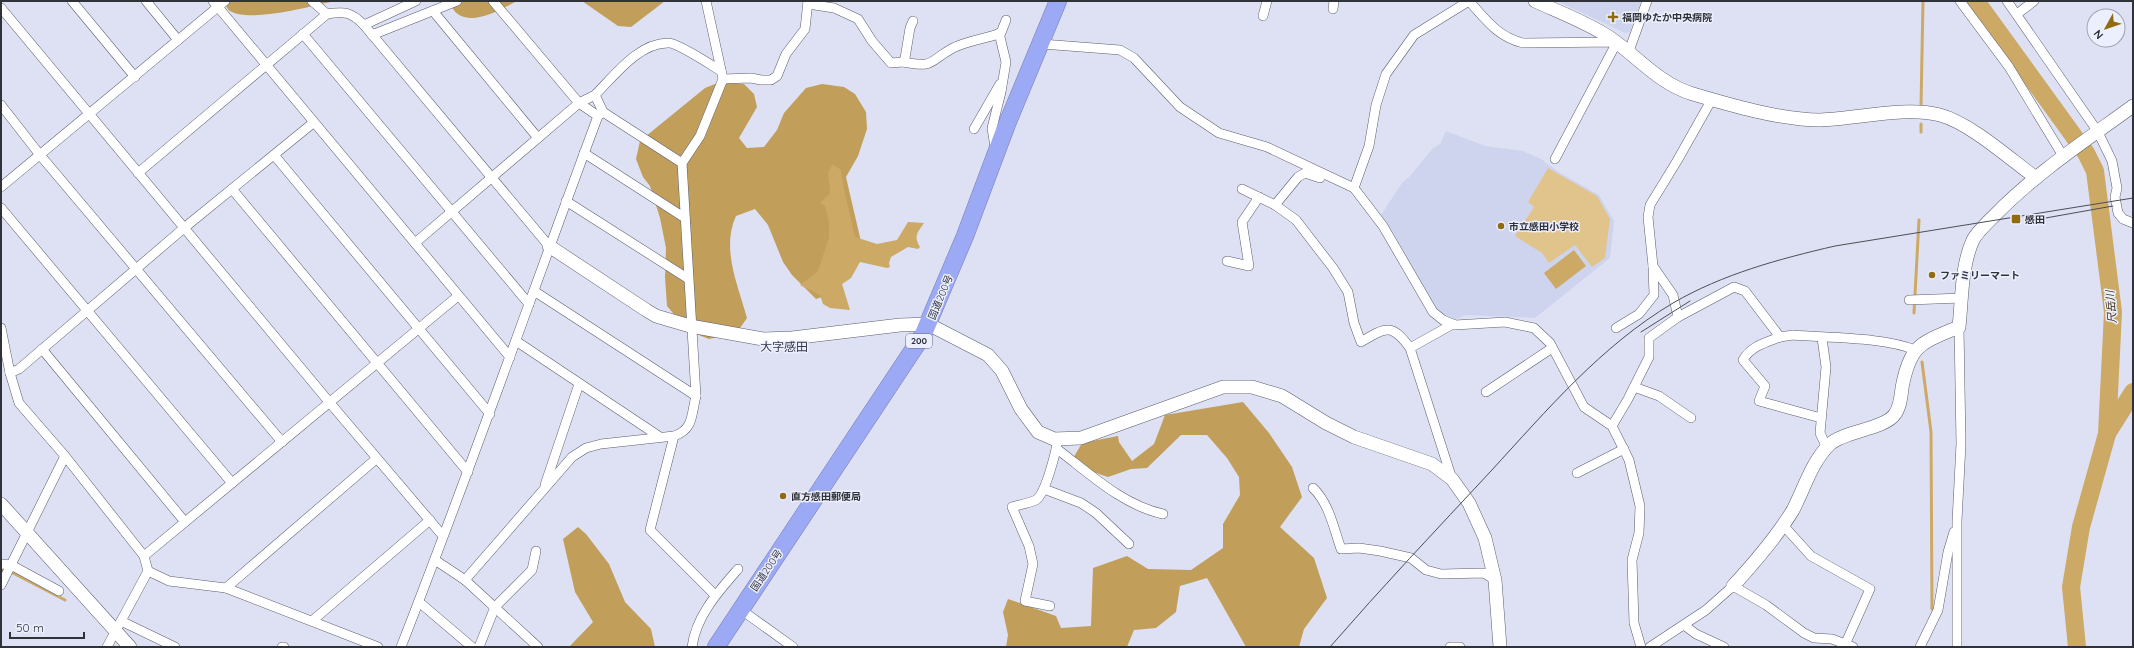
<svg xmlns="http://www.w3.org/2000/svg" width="2134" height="648" font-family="Quicksand,'Noto Sans JP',sans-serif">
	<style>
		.built { fill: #cfd4ee }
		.green { fill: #e1c48c }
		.forest { fill: #c19e5a }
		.water { fill: #cca965 }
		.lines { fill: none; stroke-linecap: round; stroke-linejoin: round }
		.stream { stroke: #cca965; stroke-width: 3 }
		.river { stroke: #cca965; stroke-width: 18 }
		.street-casing { stroke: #5a5d6d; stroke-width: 10 }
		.secondary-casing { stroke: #5a5d6d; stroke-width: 14 }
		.highway-casing { stroke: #767fb3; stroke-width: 18 }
		.street { stroke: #fff; stroke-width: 9 }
		.secondary { stroke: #fff; stroke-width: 13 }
		.highway { stroke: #9ca9f4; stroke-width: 17 }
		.tram { stroke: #4c4e57; stroke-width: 1 }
		.poi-dot { fill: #906b11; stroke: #eceffe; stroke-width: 1.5 }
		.labels { text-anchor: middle; stroke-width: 3; stroke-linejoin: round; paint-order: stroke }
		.shield { fill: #eceffe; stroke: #686b74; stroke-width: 1 }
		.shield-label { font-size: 9px; font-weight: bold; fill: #303239 }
		.poi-label { font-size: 10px; font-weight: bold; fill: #303239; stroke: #eceffe; text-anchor: start }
		.street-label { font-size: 10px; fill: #303239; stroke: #eceffe }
		.water-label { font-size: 11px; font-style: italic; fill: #3f3011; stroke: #eceffe }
		.quarter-label { font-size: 12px; fill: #363948; stroke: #eceffe }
	</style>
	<rect width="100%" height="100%" fill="#dee1f4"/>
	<!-- built -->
	<g class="built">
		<polygon points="1557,1 1641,1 1630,32 1625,33"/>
		<polygon points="1446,131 1485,146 1523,151 1541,159 1557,171 1599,195 1614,221 1610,258 1535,318 1465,315 1454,320 1435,309 1393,232 1381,215 1402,183 1410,176 1433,148 1440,144"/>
	</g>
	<!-- green -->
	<polygon class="green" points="1548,168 1597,196 1610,219 1605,258 1592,267 1575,245 1549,263 1542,253 1515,236 1534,207 1528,202"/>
	<!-- forest -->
	<g class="forest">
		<path d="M223 1H335C311 6 251 23 230 11 227 9 225 4 223 1Z"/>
		<path d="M449 1H517C496 12 460 33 449 1Z"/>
		<polygon points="582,1 665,1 631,27 618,26"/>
		<path d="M720 82 744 84 754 94 757 107 739 138 747 148 764 147 777 130 784 113 806 88 822 84 844 87 855 94 866 112 867 129 858 156 846 177 862 246 851 273 839 287 831 294 816 299 792 275 783 262 768 225 755 209 736 216C721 249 738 285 747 318L740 328 727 335 709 339 696 334 678 319 667 306 665 277 666 248 660 218 650 186 643 177 636 159 640 141 705 88Z"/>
		<polygon points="1243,402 1269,433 1292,467 1302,497 1280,527 1314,558 1327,598 1304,629 1299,647 1246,647 1207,578 1180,586 1176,612 1156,628 1134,630 1127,647 1006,647 1008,635 1003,612 1008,599 1056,616 1061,628 1091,626 1093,568 1127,556 1148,569 1191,570 1223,548 1223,524 1240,495 1239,477 1227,458 1207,435 1181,435 1147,468 1131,469 1108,477 1087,470 1072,460 1082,443 1118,436 1119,442 1132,461 1154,444 1165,415"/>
		<polygon points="578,527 586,534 609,564 625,602 651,629 655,647 569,647 593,622 575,592 563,539"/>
	</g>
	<!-- water -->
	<g class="water">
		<path d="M833 164 841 170C844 193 850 214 855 237L877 244 897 240 908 222 924 223C918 232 913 236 920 247L918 249 908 247 891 257 889 263 890 267 887 268 860 262 851 278 842 284 850 310 830 308 823 304 820 295 800 285 818 271 829 238V222L825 206 820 203 830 193 828 172Z"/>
		<polygon points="1574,250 1586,266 1556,289 1544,273"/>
	</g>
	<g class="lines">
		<!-- stream -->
		<g class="stream">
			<polyline points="1921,106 1923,1"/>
			<polyline points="1921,124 1921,132"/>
			<polyline points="1914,313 1919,220"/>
			<polyline points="1922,362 1931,432 1932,609"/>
			<polyline points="1,570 13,573 65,600"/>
		</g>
		<!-- river -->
		<g class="river">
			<polyline points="1976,1 2086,153 2095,171 2113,312 2107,434 2081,527 2071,587 2077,647"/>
			<polyline points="2108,432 2133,392"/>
		</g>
		<defs>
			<g id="street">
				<polyline points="72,1 135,77"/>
				<polyline points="146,1 178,40"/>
				<polyline points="213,1 510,357"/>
				<polyline points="312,1 327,14"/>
				<polyline points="493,1 579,103 595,95"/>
				<path d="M1469 1C1486 20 1498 37 1523 43L1617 42 1555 159"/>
				<polyline points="1960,1 2009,67 2063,156"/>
				<polyline points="2007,1 2098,132 2112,161 2117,188 2115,197 2118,213 2123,219 2133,223"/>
				<polyline points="808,4 834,8 858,19 872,41 891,63 903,62 905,58 910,28 913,21"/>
				<polyline points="1,8 330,403 443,536"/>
				<polyline points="1333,9 1334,1"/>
				<polyline points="433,11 538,138"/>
				<polyline points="2017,14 2034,1"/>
				<polyline points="1263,16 1267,1"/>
				<polyline points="364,25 416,1"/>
				<polyline points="303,34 529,304"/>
				<polyline points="372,35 457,1"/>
				<polyline points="1042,44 1120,50 1134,58 1180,107 1219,133 1267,147 1354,188 1383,226 1433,312 1443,320 1455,325 1505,322 1534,328 1550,343 1584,407 1612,426 1629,460 1640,506 1639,533 1632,560 1634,623 1641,647"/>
				<polyline points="1629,51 1647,1"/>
				<path d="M903 62C936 68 927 62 953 48 967 41 985 39 1001 33L1006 20"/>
				<polyline points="723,79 751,78 761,80 771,80 777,76 786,54 805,29 808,1"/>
				<polyline points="1,105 40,155 282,442"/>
				<polyline points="974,129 1000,84"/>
				<polyline points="995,147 992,128 1001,92 1006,62 999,33"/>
				<polyline points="584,153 685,218"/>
				<polyline points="274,155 490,414"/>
				<polyline points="682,163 700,136 723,79 706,1"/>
				<path d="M138 173 327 14C345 11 351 12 364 25L549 246"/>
				<path d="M1320 178 1305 173 1298 177 1275 205 1296 220 1333 268 1348 292 1354 323 1361 342C1386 327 1392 323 1410 348L1452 479"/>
				<polyline points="1,187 225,1"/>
				<polyline points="1354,188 1369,146 1376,105 1386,74 1414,35 1469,1"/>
				<polyline points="232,189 468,472"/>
				<polyline points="1242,189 1275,205"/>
				<polyline points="566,201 687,278"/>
				<polyline points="1,208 232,483"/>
				<polyline points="415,243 579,103 598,116"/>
				<polyline points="1227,261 1249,266 1242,222 1259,197"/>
				<polyline points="534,291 696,396"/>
				<polyline points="1909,300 1962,298"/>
				<path d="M1678 317 1734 287 1745 291 1780 337 1793 335C1827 338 1885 337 1915 350"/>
				<polyline points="1,328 10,373 19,403 65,456 144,556 148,571 107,647"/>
				<polyline points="1616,328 1639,314 1654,295 1653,266"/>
				<path d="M1780 337C1765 343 1751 346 1743 360L1765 386 1759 401 1821 418"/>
				<polyline points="1822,338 1826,367 1820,433 1827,448"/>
				<polyline points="516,341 660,437"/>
				<polyline points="1410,348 1453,324"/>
				<polyline points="42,349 185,522"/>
				<polyline points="10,373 19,369 184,228 313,123"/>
				<polyline points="1634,387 1659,396 1691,418"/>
				<polyline points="1486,392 1552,348"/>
				<polyline points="1612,426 1628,399 1649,357 1649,338 1678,317 1673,295 1653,266 1648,217 1650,205 1677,161 1712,99"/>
				<polyline points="674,436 650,530 715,595"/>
				<path d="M1057 449C1089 473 1122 505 1163 514"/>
				<polyline points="1577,473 1624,449"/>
				<polyline points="545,485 579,384"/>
				<path d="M1313 488C1329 503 1334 529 1341 549L1359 548 1380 551 1411 558 1426 570 1441 574 1484 573 1495 580"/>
				<polyline points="1044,489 1081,503 1096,513 1129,544"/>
				<polyline points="1783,525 1811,556 1870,589 1844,647"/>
				<polyline points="144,556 458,296"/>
				<path d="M435 560 465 580 572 457 586 448 601 444 674 436C694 429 691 415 696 396L682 163 603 112 595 95C614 76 639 42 669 43 678 43 711 65 721 71"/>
				<polyline points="1,564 11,565 59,591"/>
				<polyline points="148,571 169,581 226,588 378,647"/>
				<polyline points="465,580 538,647"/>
				<polyline points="1,585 65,456"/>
				<polyline points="226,588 376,459"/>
				<polyline points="419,602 472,647"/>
				<path d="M1050 606 1025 601 1033 564 1029 546 1012 507C1019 505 1029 503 1036 500 1046 493 1056 451 1058 439"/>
				<polyline points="740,609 793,647"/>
				<polyline points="121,621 175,647"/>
				<polyline points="312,621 430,520"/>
				<polyline points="1684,625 1696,634 1724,647"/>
				<polyline points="282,647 284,647"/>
				<path d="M401 647C470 471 532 293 598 116L603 112"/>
				<polyline points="479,647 495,607 532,570 536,551"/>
				<path d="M692 647C696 616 718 592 738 569"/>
				<polyline points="1450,647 1460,647"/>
				<polyline points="1650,647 1706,610 1733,586 1766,605 1804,633 1814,638 1832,639 1853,647"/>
				<polyline points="1920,647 1938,610 1948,552 1954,532"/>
				<polyline points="1957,647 1957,521 1961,444 1959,327"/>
			</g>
			<g id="secondary">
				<path d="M1535 1C1559 12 1586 22 1609 37 1637 56 1659 84 1693 94 1730 105 1781 120 1820 120 1858 119 1903 106 1940 115 1970 123 2010 159 2036 178"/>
				<polyline points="549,246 646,310 656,316 690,326 763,339 792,338 900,325 928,324 988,355 1002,371 1021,409 1038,432 1054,439 1081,438 1223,387 1252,387 1282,396 1326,423 1354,437 1432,464 1452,479 1469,503 1485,538 1495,580 1500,647"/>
				<polyline points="1,504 130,647"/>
				<path d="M1733 586C1755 562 1776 538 1793 510 1804 489 1812 461 1830 444 1844 431 1885 429 1895 414 1900 407 1901 397 1902 388 1910 344 1921 343 1959 327 1962 300 1961 266 1973 240 1977 232 1988 222 1995 215 2036 173 2085 141 2133 106"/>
			</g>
			<polyline id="highway" points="716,647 923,335 965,236 1007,124 1058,1"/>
		</defs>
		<!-- street casing -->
		<use href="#street" class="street-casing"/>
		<!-- secondary casing -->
		<use href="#secondary" class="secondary-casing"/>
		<!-- highway casing -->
		<use href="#highway" class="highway-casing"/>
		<!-- street -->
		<use href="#street" class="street"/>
		<!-- secondary -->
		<use href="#secondary" class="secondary"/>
		<!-- highway -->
		<use href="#highway" class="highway"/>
		<!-- tram -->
		<g class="tram">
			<polyline points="2040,219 2113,206"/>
			<polyline points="1641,332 1690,301"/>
			<path d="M1330 647C1382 587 1437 529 1491 471 1547 410 1601 346 1673 303 1723 274 1779 259 1835 246L2133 198"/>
		</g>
	</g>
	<!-- markers -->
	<g class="poi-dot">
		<path d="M1611 11h4v4h4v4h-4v4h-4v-4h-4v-4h4z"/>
		<rect x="2011" y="214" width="10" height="10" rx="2"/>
		<circle cx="1501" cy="226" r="4"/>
		<circle cx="1932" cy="275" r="4"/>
		<circle cx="783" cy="496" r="4"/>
	</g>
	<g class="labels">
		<!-- shield labels -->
		<rect class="shield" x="906" y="334" width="26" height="14" rx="3"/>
		<g class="shield-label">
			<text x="919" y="344">200</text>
		</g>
		<!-- poi labels -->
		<g class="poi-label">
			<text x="1622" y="21">福岡ゆたか中央病院</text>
			<text x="2025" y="223">感田</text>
			<text x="1509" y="230">市立感田小学校</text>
			<text x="1940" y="279">ファミリーマート</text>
			<text x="791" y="500">直方感田郵便局</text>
		</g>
		<!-- street labels -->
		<g class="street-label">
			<text transform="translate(940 297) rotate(-67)" y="4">国道200号</text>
			<text transform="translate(766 570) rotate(-56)" y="4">国道200号</text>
		</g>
		<!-- water labels -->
		<g class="water-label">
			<text transform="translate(2111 307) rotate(-94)" y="4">尺岳川</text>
		</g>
		<!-- quarter labels -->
		<g class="quarter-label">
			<text x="784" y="351">大字感田</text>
		</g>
	</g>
	<!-- border -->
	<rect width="2134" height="648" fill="none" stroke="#303239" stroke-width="4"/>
	<!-- north arrow -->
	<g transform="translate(2106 28) rotate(230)"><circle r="19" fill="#eceffe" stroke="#a1a3af"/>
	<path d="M0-3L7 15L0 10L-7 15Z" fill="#906b11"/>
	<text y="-6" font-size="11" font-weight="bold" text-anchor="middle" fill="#303239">N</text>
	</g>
	<!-- scale -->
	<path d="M10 632v6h74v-6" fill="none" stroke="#303239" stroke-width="2"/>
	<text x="16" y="632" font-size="12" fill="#303239" stroke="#eceffe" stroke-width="3" paint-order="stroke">50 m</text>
</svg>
